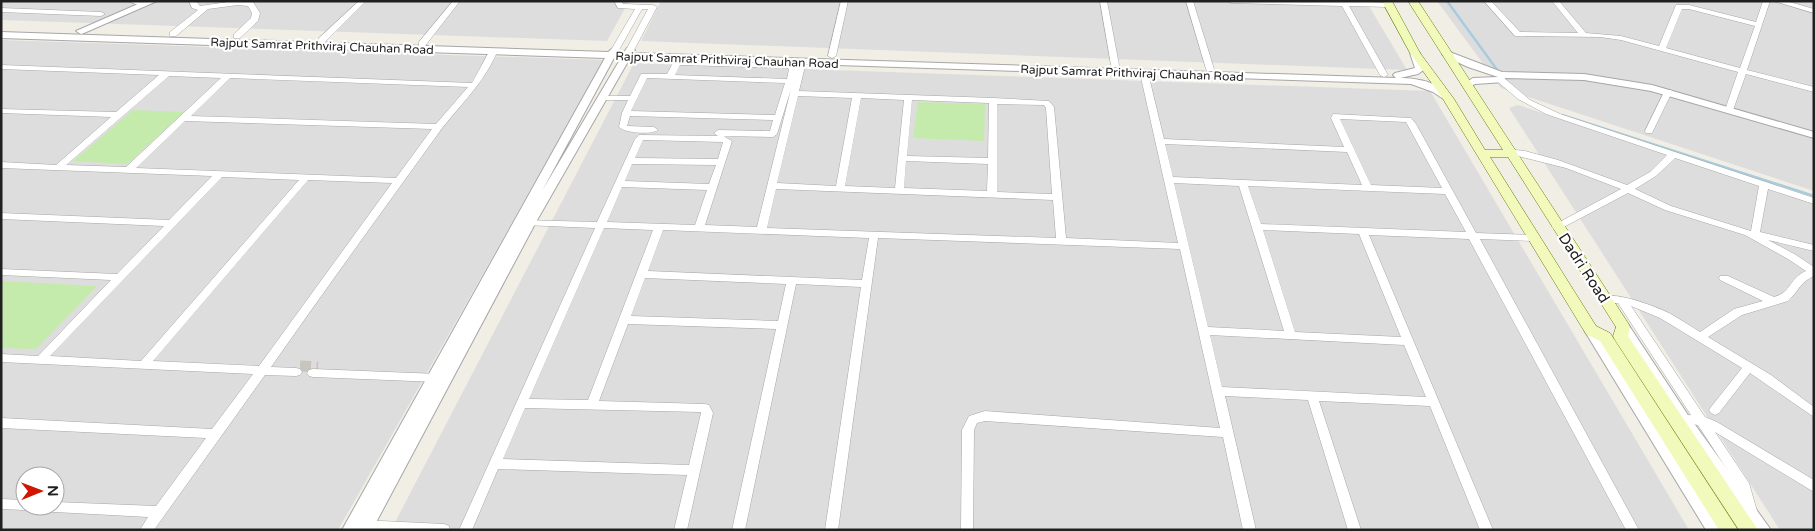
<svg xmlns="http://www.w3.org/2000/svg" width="1815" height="531" font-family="'Varela Round',sans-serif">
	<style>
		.residential { fill: #dedddd; fill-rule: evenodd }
		.grass { fill: #c5ebac }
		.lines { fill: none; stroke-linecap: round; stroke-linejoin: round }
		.stream { stroke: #a7ccde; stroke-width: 2.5 }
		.minor-tunnel { stroke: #c7c5be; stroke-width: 11; stroke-dasharray: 11 5.5; stroke-linecap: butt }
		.minor-casing { stroke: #a7a7a7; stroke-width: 1 }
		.tertiary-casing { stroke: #a7a7a7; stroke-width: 2 }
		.secondary-casing { stroke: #617a04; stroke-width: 1 }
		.minor { fill: #fff; fill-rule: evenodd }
		.tertiary { fill: #fff; fill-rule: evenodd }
		.secondary { fill: #f1fabb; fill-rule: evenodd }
		.labels { text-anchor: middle; stroke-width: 4.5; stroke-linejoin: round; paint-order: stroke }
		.far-street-label { font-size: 12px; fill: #202020; stroke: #fff }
		.street-label { font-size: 15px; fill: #202020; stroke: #fff }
	</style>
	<rect width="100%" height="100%" fill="#f1eee6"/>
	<!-- residential -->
	<g class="residential">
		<polygon points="1,1 629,1 607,41 1,20"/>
		<polygon points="661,1 1366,1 1407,70 641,41"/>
		<polygon points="1437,1 1814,1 1814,191 1501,88"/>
		<path d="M1 40 604 60 338 530H1ZM25 476H55V506H25Z"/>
		<polygon points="634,63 1430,91 1689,530 391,530"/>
		<polygon points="1518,105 1814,202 1814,530 1780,530 1509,108"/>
	</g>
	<!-- grass -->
	<g class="grass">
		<polygon points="918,102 985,104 984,141 913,138"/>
		<polygon points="133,110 184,112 127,164 73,161"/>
		<polygon points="1,281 97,286 36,349 1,348"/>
	</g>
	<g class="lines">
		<!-- stream -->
		<g class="stream">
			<polyline points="1447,1 1498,71"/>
			<polyline points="1562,115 1814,196"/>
		</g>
		<!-- minor-tunnel -->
		<polyline class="minor-tunnel" points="300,366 318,367"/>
		<defs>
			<g id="minor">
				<polygon points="128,1 139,1 147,5 143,7"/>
				<polygon points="189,1 196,1 200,6 235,1 253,2 260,13 258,21 240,38 234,38 234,34 251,18 252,13 248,6 238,5 208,9 176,36 170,36 170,32 198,10 192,8"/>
				<polygon points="359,1 366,1 325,42 319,42 319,38"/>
				<polygon points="453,1 460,1 425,46 419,46 419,42"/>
				<polygon points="614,1 621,1 623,4 653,5 657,7 633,52 627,52 626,50 648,9 642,9 619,50 615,52 611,50 635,9 618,8"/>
				<polygon points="841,1 848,1 836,56 832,58 828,56"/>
				<polygon points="1100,1 1107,1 1119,65 1118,67 1112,67 1111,65"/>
				<polygon points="1186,1 1193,1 1214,69 1213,71 1207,71 1206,69"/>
				<polygon points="1228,1 1347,1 1392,3 1393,5 1389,7 1349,6 1388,75 1384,77 1380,75 1342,6 1231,3"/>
				<path d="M1484 1H1491L1520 32 1578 33 1552 1H1559L1586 33 1621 36 1659 46 1676 5H1689L1756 22 1763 1H1770L1747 70 1814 87V92L1746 74 1733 110 1732 112H1726L1725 110 1738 72 1621 40 1600 37 1515 36ZM1682 9H1689L1755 26 1740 68 1666 48Z"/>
				<polygon points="1774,1 1786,1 1814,9 1814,13"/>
				<polygon points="1,8 101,12 105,14 101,16 1,12"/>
				<path d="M490 50H493L497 52C483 86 455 109 435 138 380 214 325 290 271 367L296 368 300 369 302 372 300 375 296 376 265 375 154 530H140L148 517 36 511 32 510 30 507 25 510 1 509V499L25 500V506H55V502L156 506 206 438 1 428V418L212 429 253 374 1 362V354L38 356 111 280 1 275V269L117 274 164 226 1 219V213L169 220 212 176 1 168V162L56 165 111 117 1 113V109L116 112 159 75 1 69V65L472 83ZM169 76 221 78 126 167 66 165ZM230 78 468 87 436 124 191 116ZM185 121 432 129 396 178 136 168ZM222 177 299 180 141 361 50 356ZM308 180 392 183 259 366 153 361Z"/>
				<path d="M799 60H802L806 62 799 91 993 98 1049 101 1054 107 1066 238 1178 243 1140 73 1141 71H1147L1148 73 1164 139 1344 147 1331 118 1333 114 1411 118 1416 124 1476 233 1534 235 1539 238 1534 241 1480 239 1639 530H1626L1469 239 1369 235 1493 530H1480L1430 406 1319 401 1361 530H1348L1308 400 1225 396 1256 530H1243L1223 437 985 421 977 423 974 430 973 530H961L962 430 969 416 985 411 1220 428 1180 249 878 238 838 530H825L861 287 796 284 745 530H732L776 329 628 324 599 401 705 404 709 405 713 413 687 530H674L687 475 498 469 472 530H459L595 228 524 225 519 222 521 220 597 222 635 139 639 135 723 136 732 141 705 225 757 227 791 89 777 134 773 137 718 136 714 133 718 130 770 131 773 120 630 116 627 126 654 127 658 130C651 135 625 133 619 127L622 113 628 100H600V96H630L641 74H667L674 61H677L790 64 797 68ZM680 65 788 68 789 69 787 79 675 75ZM647 78 785 83 775 115 631 111ZM798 96 852 98 836 186 777 183ZM861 98 904 100 895 188 845 186ZM912 100 989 103 988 158 907 156ZM997 104 1044 105 1046 108 1052 194 997 192ZM1340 119 1406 122 1442 188 1371 185ZM643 140H644L723 142 718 159 635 158ZM1165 144 1347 152 1362 185 1173 177ZM906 161 988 164 987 191 904 188ZM632 164 716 165 709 184 625 181ZM1174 183 1239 186 1284 331 1208 327ZM1248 186 1445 194 1466 232 1261 224ZM622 187 707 190 695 225 607 222ZM776 189 1053 200 1056 238 767 228ZM604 228 653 230 588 400 529 399ZM663 230 869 238 862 280 648 271ZM1263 230 1359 234 1401 337 1295 332ZM645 278 786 284 778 321 631 316ZM1210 335 1404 345 1426 397 1222 387ZM525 408 701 412V413L689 465 503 459Z"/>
				<path d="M1498 78H1504L1530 100 1560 114 1814 198V204L1768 189 1760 232 1814 245V251L1768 240 1796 255 1814 267V276C1800 282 1799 291 1788 301L1742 315 1708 337 1771 375 1814 407V417L1750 373 1719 413 1715 415 1711 413 1709 410 1711 407 1742 368 1660 318 1631 306 1705 417 1717 422 1814 480V492L1715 432 1749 483 1757 511 1756 515 1751 516 1746 515 1739 488 1698 425 1679 422 1677 419 1679 416 1691 415 1618 303H1604L1599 299C1609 288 1657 307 1669 313 1680 319 1690 326 1700 332L1734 309 1763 301 1720 280 1719 278 1720 276H1728L1774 297C1792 292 1789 278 1806 271L1788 259 1745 235 1665 210 1628 193 1560 229H1554L1552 227 1554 225 1621 189 1566 168 1506 153 1505 151 1506 149 1525 151 1558 160 1627 185 1650 172 1667 155 1546 114 1518 99 1498 82ZM1675 158 1759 186 1751 231 1671 206 1635 189 1656 176Z"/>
				<polygon points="1665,90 1671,90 1672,92 1653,131 1652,133 1646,133 1645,131"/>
				<polygon points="313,369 438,374 442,375 444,378 442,381 438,382 313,377 309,376 307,373 309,370"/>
				<polygon points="360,520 444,524 449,526 450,530 355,530 354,526 355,522"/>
			</g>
			<g id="tertiary">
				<polygon points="145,1 157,1 84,33 81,34 76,31"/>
				<path d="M1 32 608 52 614 47 617 48 618 52H624L627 48 630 47 635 50 633 53 1396 78 1393 75 1395 73 1415 68 1410 53 1415 50 1420 53 1425 69 1418 74 1400 78C1419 78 1441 83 1453 99L1448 102 1433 92 1411 84 630 58 536 222 372 530H342L605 58 1 38ZM614 58H621L542 191Z"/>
				<polygon points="1447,51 1502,72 1584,74 1652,85 1814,132 1814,138 1651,91 1584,80 1505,78 1505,82 1475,84 1467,88 1462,85 1473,78 1498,77 1468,67 1444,56 1442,54"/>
				<polygon points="1623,322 1628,324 1688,415 1771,530 1754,530 1678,423 1618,330 1616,327 1618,324"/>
				<polygon points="1591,325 1596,327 1723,530 1706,530 1584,330 1586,327"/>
			</g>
			<polygon id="secondary" points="1382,1 1392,1 1420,53 1454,99 1485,150 1503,150 1408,1 1418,1 1628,323 1630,327 1628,336 1758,530 1739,530 1615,340 1613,336 1616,327 1508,157 1490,157 1596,326 1610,333 1738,530 1719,530 1600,341 1586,334 1443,99 1410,53"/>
		</defs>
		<!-- minor casing -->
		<use href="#minor" class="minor-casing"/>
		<!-- tertiary casing -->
		<use href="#tertiary" class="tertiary-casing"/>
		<!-- secondary casing -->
		<use href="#secondary" class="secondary-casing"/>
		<!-- minor -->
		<use href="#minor" class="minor"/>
		<!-- tertiary -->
		<use href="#tertiary" class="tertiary"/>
		<!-- secondary -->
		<use href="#secondary" class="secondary"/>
	</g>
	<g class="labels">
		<!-- far-street labels -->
		<g class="far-street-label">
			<text transform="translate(322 46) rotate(2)" y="4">Rajput Samrat Prithviraj Chauhan Road</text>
			<text transform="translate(727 60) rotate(2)" y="4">Rajput Samrat Prithviraj Chauhan Road</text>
			<text transform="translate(1132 73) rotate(2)" y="4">Rajput Samrat Prithviraj Chauhan Road</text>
		</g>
		<!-- street labels -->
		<g class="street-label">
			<text transform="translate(1584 268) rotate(57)" y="5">Dadri Road</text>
		</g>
	</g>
	<!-- border -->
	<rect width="1815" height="531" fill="none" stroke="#202020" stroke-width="5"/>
	<!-- north arrow -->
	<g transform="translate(40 491) rotate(89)"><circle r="24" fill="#ffffff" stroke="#a6a6a6"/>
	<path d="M0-4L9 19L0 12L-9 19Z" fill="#d01500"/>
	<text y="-8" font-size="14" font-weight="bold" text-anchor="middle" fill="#202020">N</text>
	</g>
</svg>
